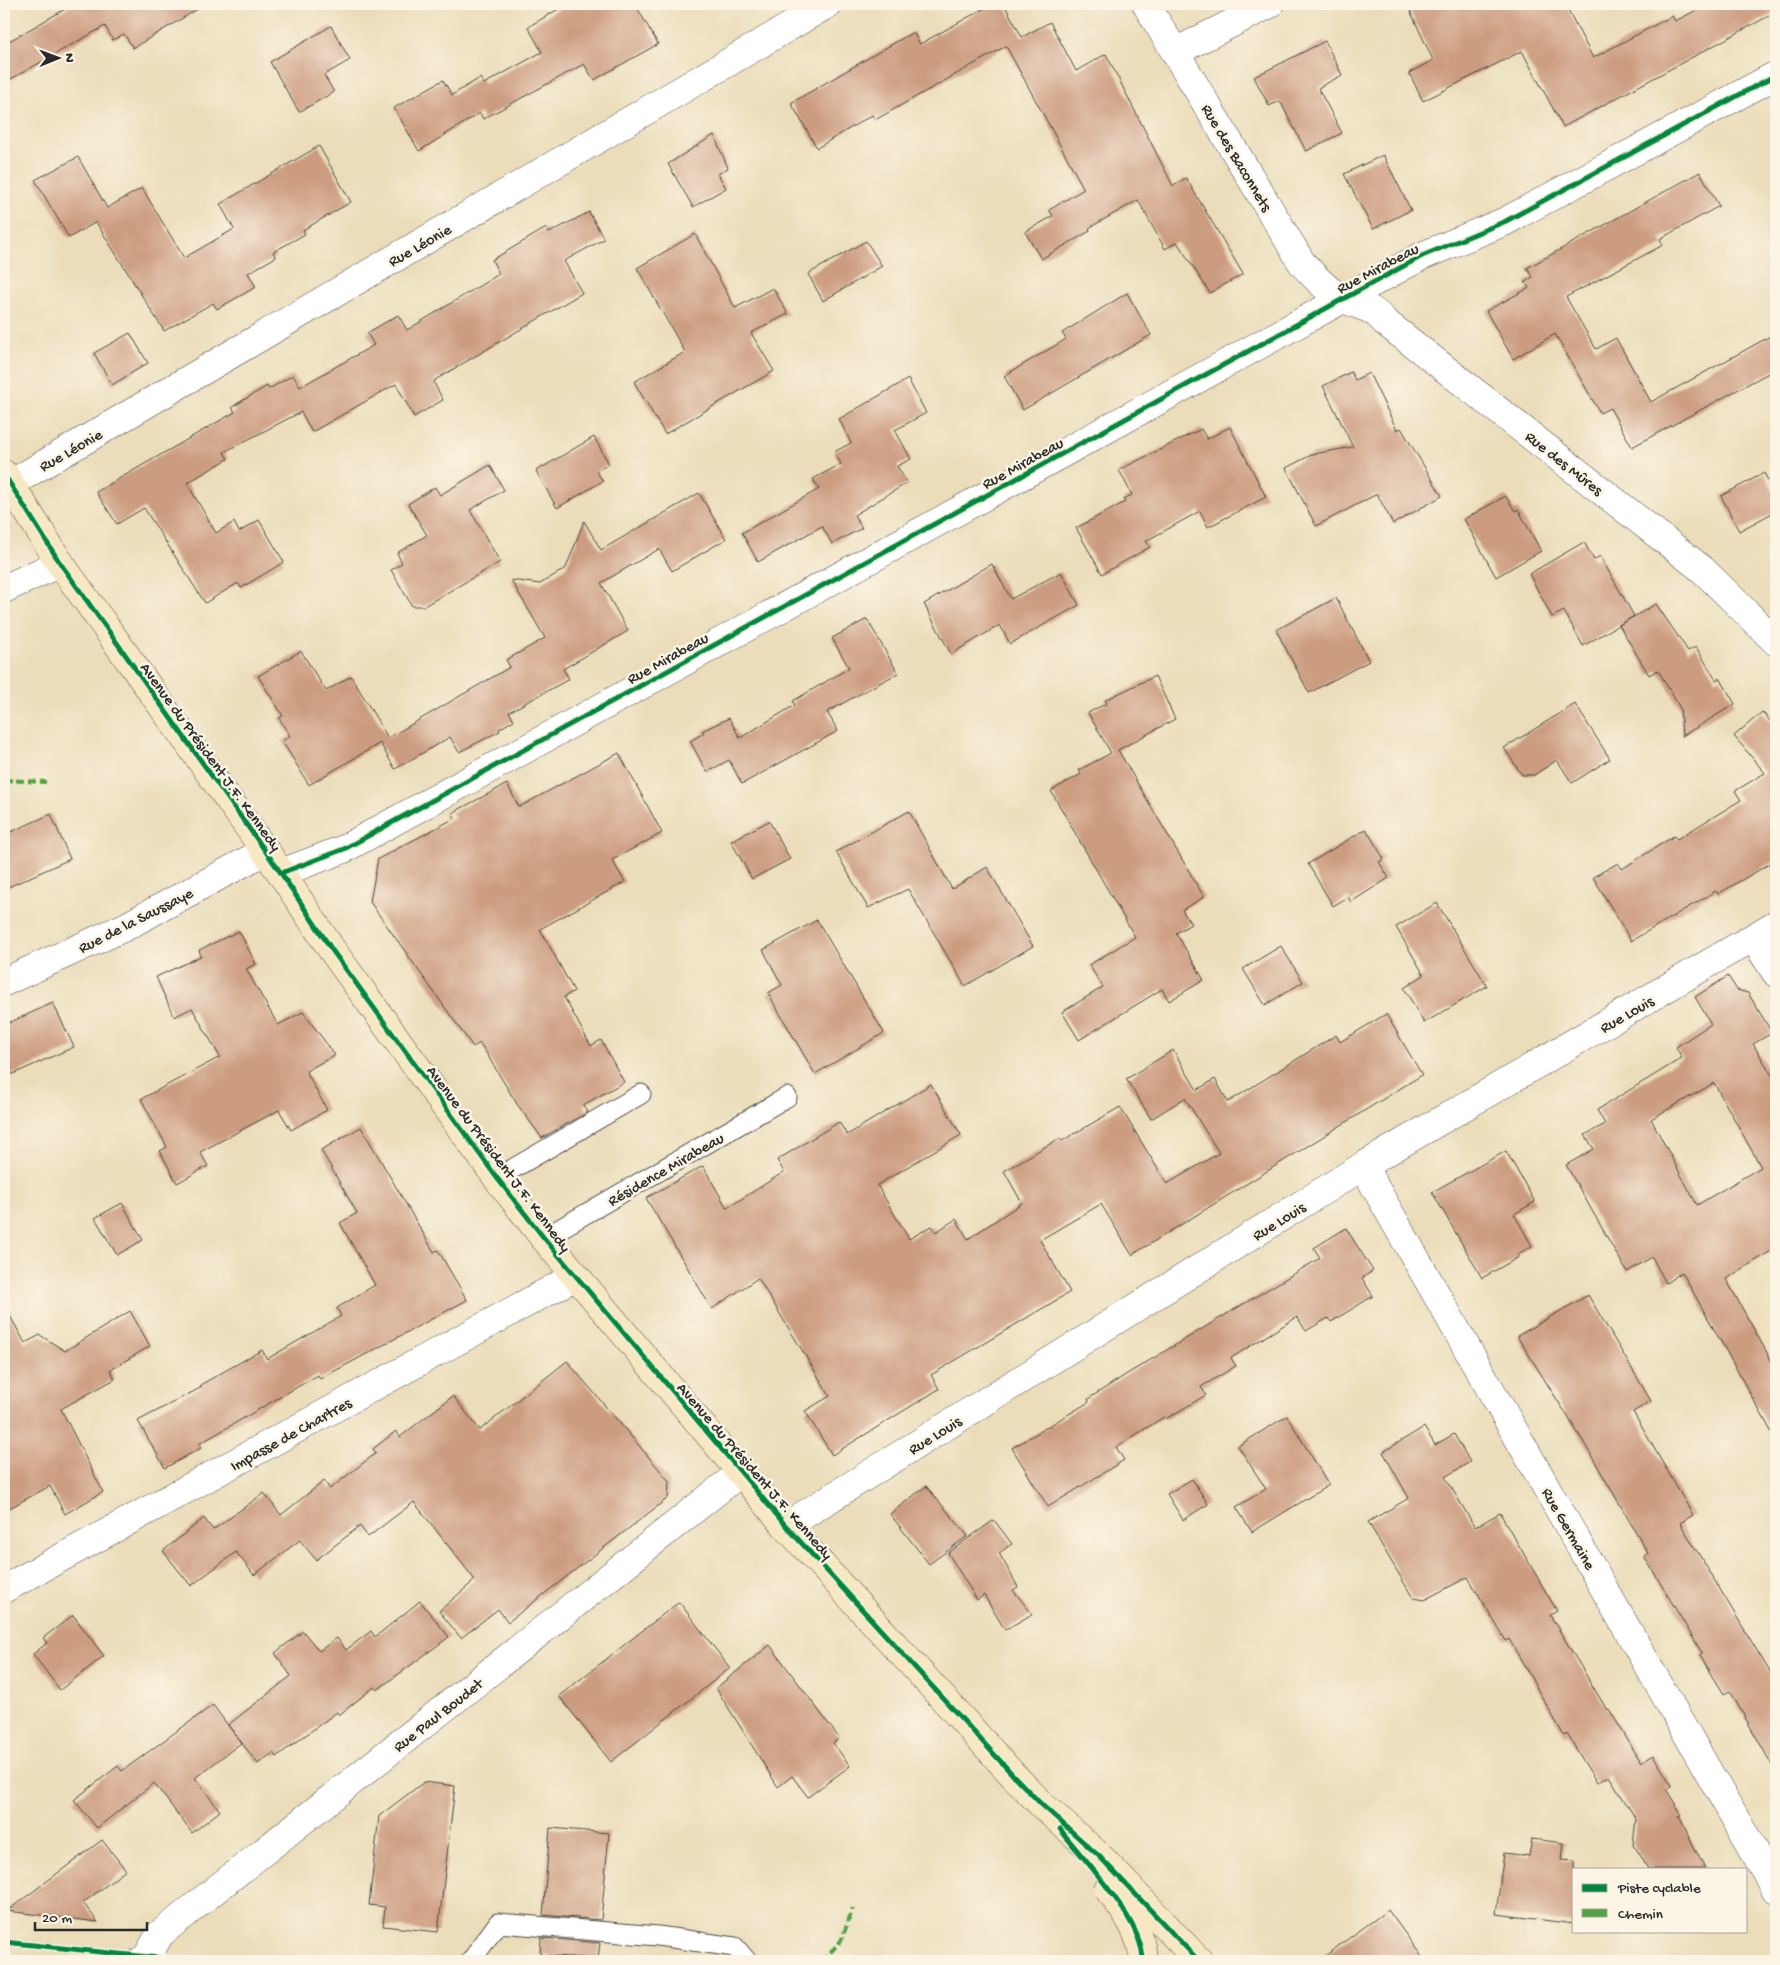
<svg xmlns="http://www.w3.org/2000/svg" width="1780" height="1965" font-family="'Gochi Hand',sans-serif">
	<style>
		.building { fill: #cc9c80; fill-rule: evenodd }
		.lines { fill: none; stroke-linecap: round; stroke-linejoin: round }
		.lane-casing { stroke: #484640; stroke-width: 21 }
		.street-casing { stroke: #484640; stroke-width: 29 }
		.secondary-casing { stroke: #484640; stroke-width: 29 }
		.lane { stroke: #fff; stroke-width: 19 }
		.street { stroke: #fff; stroke-width: 28 }
		.secondary { stroke: #f7e8c3; stroke-width: 28 }
		.quiet { stroke: #51a443; stroke-width: 4; stroke-dasharray: 8 4; stroke-linecap: butt }
		.cycleway-casing { stroke: #fcf5e5; stroke-width: 8 }
		.cycleway { stroke: #00873e; stroke-width: 5 }
		.labels { text-anchor: middle; stroke-width: 5; stroke-linejoin: round; paint-order: stroke }
		.street-label { font-size: 16px; fill: #2b2b2b; stroke: #fcf5e5 }
	</style>
	<rect width="100%" height="100%" fill="#fcf5e5"/>
	<filter id="ink" filterUnits="userSpaceOnUse"><feTurbulence type="fractalNoise" baseFrequency=".02" numOctaves="2"/><feDisplacementMap in="SourceGraphic" scale="10" xChannelSelector="R" yChannelSelector="G"/><feConvolveMatrix kernelMatrix="1 2 1 2 8 2 1 2 1" color-interpolation-filters="sRGB"/></filter>
	<filter id="wash" filterUnits="userSpaceOnUse"><feTurbulence type="fractalNoise" baseFrequency=".0096" numOctaves="4" result="noise"/><feDisplacementMap in="SourceGraphic" scale="20" xChannelSelector="R" yChannelSelector="G"/><feGaussianBlur stdDeviation="1.12" result="paint"/><feColorMatrix in="noise" values="0 0 0 0 0 0 0 0 0 0 0 0 0 0 0 0 0 1.4 0 .05"/><feComposite in="paint" operator="in"/></filter>
	<g filter="url(#wash)">
		<rect width="100%" height="100%" fill="#ebddba"/>
		<g id="blocks">
			<!-- building -->
			<g class="building">
				<polygon points="74,4 206,4 133,48 124,34 113,40 105,26 4,83 4,44"/>
				<polygon points="567,4 635,4 658,44 594,80 584,64 483,119 480,113 419,151 394,108 443,80 452,95 480,78 484,84 542,52 528,27"/>
				<polygon points="992,4 1004,4 1022,37 1050,22 1076,71 1106,54 1173,186 1186,178 1243,274 1210,293 1177,242 1165,249 1138,200 1089,228 1090,231 1041,259 1025,232 1053,216 1049,210 1084,189 1006,46 875,120 872,115 817,148 791,103 913,32 920,44"/>
				<polygon points="1407,4 1565,4 1593,58 1672,16 1675,21 1709,4 1776,4 1776,12 1563,127 1522,51 1423,101 1409,73 1433,60"/>
				<polygon points="331,26 350,60 324,75 334,92 299,112 270,62"/>
				<polygon points="1325,41 1342,75 1318,88 1342,133 1306,151 1280,101 1269,106 1254,77"/>
				<polygon points="714,135 728,168 718,174 726,188 693,207 668,164"/>
				<polygon points="319,146 351,202 303,230 305,234 273,252 276,257 248,273 256,287 217,309 213,303 164,331 96,222 69,238 35,180 78,157 107,208 142,188 184,258 234,229 220,204"/>
				<polygon points="1383,155 1411,210 1373,229 1344,174"/>
				<polygon points="1700,172 1719,206 1660,239 1663,245 1566,297 1596,349 1616,338 1651,402 1776,333 1776,369 1632,447 1610,408 1600,413 1555,334 1513,359 1486,311 1529,288 1525,282 1533,277 1527,268"/>
				<polygon points="589,212 604,239 564,261 582,293 435,380 434,383 443,400 414,417 396,384 312,432 301,412 224,452 228,459 187,483 216,533 234,522 239,532 259,520 284,562 241,588 238,583 205,603 144,508 117,524 96,492 235,412 232,407 267,386 269,389 293,375 300,387 374,345 367,333 398,315 407,330 499,274 492,260 546,228 549,233"/>
				<polygon points="695,234 735,308 773,288 788,314 751,333 774,371 665,434 634,382 685,352 637,268"/>
				<polygon points="866,241 882,266 823,301 808,274"/>
				<polygon points="1127,293 1151,335 1023,410 1004,376 1066,339 1062,333"/>
				<polygon points="130,333 148,363 112,385 94,353"/>
				<polygon points="1351,372 1355,380 1369,373 1397,430 1401,428 1442,496 1393,524 1377,494 1316,526 1286,468 1313,454 1353,447 1323,386"/>
				<polygon points="908,379 926,413 895,430 911,459 897,466 907,483 854,515 862,528 832,544 822,526 758,562 742,533 819,489 813,479 841,464 834,452 851,443 839,419"/>
				<polygon points="1230,427 1266,497 1208,527 1200,511 1146,541 1150,547 1102,574 1076,528 1125,502 1123,499 1132,495 1119,470 1201,429 1207,439"/>
				<polygon points="594,437 609,464 596,471 603,481 557,508 536,471"/>
				<polygon points="490,465 504,490 470,510 500,562 424,606 412,606 391,570 402,563 397,553 427,535 408,504 435,487 440,495"/>
				<polygon points="1764,473 1776,496 1776,511 1739,531 1721,496"/>
				<polygon points="699,493 726,539 672,571 659,549 601,583 628,631 563,669 569,679 509,712 514,720 499,729 500,731 459,752 450,737 395,769 380,743 309,785 282,741 290,736 279,718 283,716 258,676 301,651 326,691 351,676 388,738 510,667 506,660 545,638 511,580 540,584 566,568 584,521 601,550"/>
				<polygon points="1506,496 1515,511 1518,509 1541,551 1496,577 1464,519"/>
				<polygon points="1584,542 1594,560 1600,556 1634,616 1583,646 1564,611 1552,617 1529,574"/>
				<polygon points="992,564 1011,599 1061,572 1079,605 1010,644 1000,625 951,654 924,604"/>
				<polygon points="1336,598 1369,661 1309,693 1276,630"/>
				<polygon points="1656,604 1688,651 1696,647 1716,680 1720,678 1735,704 1682,736 1680,708 1658,670 1649,675 1619,625"/>
				<polygon points="867,619 898,673 827,712 838,731 742,784 729,760 707,772 690,741 704,733 702,731 729,718 740,738 795,705 793,701 849,668 832,638"/>
				<polygon points="1155,676 1175,719 1118,750 1204,897 1182,910 1191,924 1176,933 1204,980 1169,1001 1162,989 1079,1040 1062,1012 1103,987 1089,965 1135,937 1051,791 1081,774 1079,770 1111,753 1088,713 1107,703 1105,700"/>
				<polygon points="1575,704 1610,759 1572,783 1557,760 1534,775 1522,775 1504,748"/>
				<polygon points="1762,712 1776,727 1776,860 1718,894 1716,891 1631,941 1593,877 1618,863 1622,869 1674,836 1677,839 1741,800 1735,791 1765,773 1734,736"/>
				<polygon points="619,753 662,833 612,860 625,882 540,929 574,991 564,997 591,1046 601,1040 624,1082 583,1105 588,1112 542,1138 517,1104 480,1043 473,1047 370,902 378,859 455,818 452,813 507,784 519,807"/>
				<polygon points="909,811 952,889 987,867 1033,946 965,986 908,889 868,908 836,852"/>
				<polygon points="51,814 70,859 4,889 4,835"/>
				<polygon points="769,821 790,859 752,879 731,841"/>
				<polygon points="1366,829 1384,859 1379,862 1389,878 1351,902 1348,897 1333,906 1308,864"/>
				<polygon points="1437,903 1487,986 1424,1023 1404,988 1424,975 1396,927"/>
				<polygon points="817,920 884,1033 815,1074 768,993 782,985 763,950"/>
				<polygon points="239,931 256,964 246,969 278,1025 303,1012 335,1055 306,1071 327,1110 291,1130 279,1110 200,1152 208,1166 177,1183 160,1151 167,1147 141,1099 220,1057 192,1008 174,1017 156,977 201,956 199,950"/>
				<polygon points="1281,946 1303,982 1265,1005 1243,969"/>
				<path d="M1728 976 1737 990 1748 993 1772 1033 1753 1044 1776 1082V1248L1726 1279 1776 1369V1440L1682 1272 1666 1283 1652 1257 1627 1272 1566 1165 1594 1149 1585 1135 1605 1124 1597 1110 1682 1058 1676 1047 1711 1024 1695 997ZM1714 1083 1761 1167 1697 1205 1651 1119Z"/>
				<polygon points="53,1003 74,1047 4,1078 4,1025"/>
				<polygon points="1386,1014 1422,1075 1132,1255 1101,1204 1040,1240 1070,1292 931,1375 939,1389 832,1455 805,1411 830,1396 758,1278 712,1309 646,1198 703,1166 727,1208 784,1172 777,1160 839,1122 847,1135 931,1084 961,1135 877,1185 909,1239 932,1226 936,1232 956,1219 968,1239 1022,1203 1004,1171 1060,1138 1062,1141 1120,1107 1167,1184 1219,1153 1185,1098 1151,1119 1126,1079 1173,1050 1197,1090 1215,1079 1228,1102 1336,1035 1340,1042"/>
				<polygon points="361,1127 434,1252 438,1250 467,1300 320,1379 318,1375 199,1444 201,1448 165,1468 138,1421 202,1387 200,1385 262,1350 267,1359 341,1316 337,1308 375,1285 340,1223 357,1213 321,1150"/>
				<polygon points="1506,1151 1535,1202 1514,1214 1532,1246 1518,1254 1519,1257 1482,1278 1432,1192"/>
				<polygon points="122,1203 143,1240 117,1255 95,1218"/>
				<polygon points="1346,1228 1373,1271 1362,1278 1373,1296 1331,1322 1328,1318 1306,1331 1297,1317 1231,1358 1236,1366 1201,1387 1206,1395 1166,1419 1164,1417 1116,1447 1124,1460 1048,1507 1012,1448 1089,1402 1088,1399 1127,1374 1320,1258 1314,1248"/>
				<polygon points="1588,1295 1651,1401 1633,1412 1693,1515 1680,1523 1776,1682 1776,1772 1730,1691 1724,1694 1700,1655 1702,1653 1644,1556 1648,1553 1583,1441 1517,1336"/>
				<polygon points="4,1305 25,1343 40,1335 65,1351 130,1311 150,1346 110,1370 115,1379 61,1409 103,1492 65,1514 50,1486 4,1511"/>
				<polygon points="567,1361 669,1481 668,1498 508,1622 498,1609 461,1638 439,1611 475,1580 414,1502 368,1537 360,1526 316,1560 300,1540 254,1575 236,1552 191,1586 163,1551 204,1518 213,1530 264,1493 281,1515 324,1481 330,1489 376,1453 373,1449 396,1431 400,1437 453,1396 480,1430"/>
				<polygon points="1287,1416 1329,1485 1252,1532 1236,1507 1266,1489 1238,1446"/>
				<polygon points="1424,1427 1435,1445 1454,1434 1470,1462 1445,1477 1475,1527 1500,1513 1557,1611 1550,1615 1607,1710 1609,1709 1641,1762 1653,1755 1672,1786 1666,1789 1682,1815 1679,1816 1705,1869 1648,1869 1633,1844 1636,1819 1609,1776 1597,1783 1567,1734 1564,1736 1509,1639 1506,1641 1468,1577 1424,1600 1413,1598 1368,1522 1409,1498 1383,1452"/>
				<polygon points="1192,1479 1208,1504 1183,1520 1167,1494"/>
				<polygon points="926,1486 968,1536 929,1564 890,1514"/>
				<polygon points="994,1520 1012,1544 999,1553 1018,1587 1013,1590 1032,1614 1005,1630 984,1595 977,1600 948,1553"/>
				<polygon points="420,1601 449,1637 377,1690 374,1687 339,1715 337,1712 276,1757 273,1753 258,1764 228,1725 291,1676 275,1653 303,1631 319,1651 337,1638 346,1650 371,1631 375,1637"/>
				<polygon points="679,1602 730,1668 611,1762 559,1696"/>
				<polygon points="73,1615 104,1656 60,1690 33,1654 47,1643 43,1638"/>
				<polygon points="770,1645 839,1738 833,1743 850,1766 808,1797 792,1776 778,1787 716,1688"/>
				<polygon points="213,1705 241,1743 195,1778 220,1811 192,1833 154,1783 97,1828 74,1800 118,1766 122,1771"/>
				<polygon points="424,1782 455,1786 438,1932 383,1926 385,1907 369,1905 379,1816"/>
				<polygon points="550,1828 609,1833 601,1920 543,1915"/>
				<polygon points="1532,1839 1564,1843 1562,1860 1574,1861 1574,1924 1496,1914 1504,1853 1529,1856"/>
				<polygon points="102,1840 126,1870 83,1903 98,1922 7,1911"/>
				<polygon points="1388,1910 1425,1961 1318,1961 1374,1920"/>
				<polygon points="541,1938 600,1943 598,1959 540,1955"/>
			</g>
		</g>
	</g>
	<g filter="url(#ink)">
		<use href="#blocks" fill-opacity="0" stroke="#484640" stroke-width="1"/>
		<g class="lines">
			<defs>
				<g id="lane">
					<polyline points="497,1178 641,1094"/>
					<polyline points="544,1238 787,1097"/>
					<polyline points="471,1961 498,1923 658,1936 735,1947 747,1961"/>
				</g>
				<g id="street">
					<path d="M1146 4 1302 263C1314 276 1327 291 1344 299 1362 308 1370 305 1385 322L1703 570 1776 642"/>
					<polyline points="1175,52 1270,4"/>
					<polyline points="10,484 828,4"/>
					<polyline points="4,589 60,563"/>
					<polyline points="281,873 344,849 1343,299 1422,256 1506,221 1776,75"/>
					<polyline points="1754,939 1776,973"/>
					<polyline points="4,982 125,927 265,851"/>
					<polyline points="1363,1166 1776,1890"/>
					<polyline points="786,1526 1363,1166 1776,924"/>
					<polyline points="4,1589 576,1276"/>
					<polyline points="141,1961 147,1957 160,1934 740,1473"/>
				</g>
				<g id="secondary">
					<polyline points="4,474 60,563 281,873 332,950 497,1178 544,1238 786,1526 1013,1775 1042,1805 1099,1856 1199,1961"/>
					<path d="M1108 1889C1124 1909 1143 1934 1143 1961"/>
				</g>
			</defs>
			<!-- lane casing -->
			<use href="#lane" class="lane-casing"/>
			<!-- street casing -->
			<use href="#street" class="street-casing"/>
			<!-- secondary casing -->
			<use href="#secondary" class="secondary-casing"/>
			<!-- lane -->
			<use href="#lane" class="lane"/>
			<!-- street -->
			<use href="#street" class="street"/>
			<!-- secondary -->
			<use href="#secondary" class="secondary"/>
			<!-- quiet -->
			<g class="quiet">
				<polyline points="4,780 46,782"/>
				<polyline points="822,1961 841,1941 853,1908"/>
			</g>
			<defs>
				<g id="cycleway">
					<polyline points="4,474 60,563 281,873 332,950 497,1178 544,1238 786,1526 1013,1775 1042,1805 1099,1856 1199,1961"/>
					<polyline points="281,873 344,849 1343,299 1422,256 1506,221 1776,75"/>
					<path d="M1060 1829C1085 1862 1143 1920 1143 1961"/>
					<polyline points="4,1942 187,1961"/>
				</g>
			</defs>
			<!-- cycleway casing -->
			<use href="#cycleway" class="cycleway-casing"/>
			<!-- cycleway -->
			<use href="#cycleway" class="cycleway"/>
		</g>
	</g>
	<g class="labels">
		<!-- street labels -->
		<g class="street-label">
			<text transform="translate(1238 157) rotate(59)" y="6">Rue des Baconnets</text>
			<text transform="translate(419 244) rotate(-30)" y="6">Rue Léonie</text>
			<text transform="translate(1377 267) rotate(-28)" y="6">Rue Mirabeau</text>
			<text transform="translate(70 449) rotate(-30)" y="6">Rue Léonie</text>
			<text transform="translate(1022 462) rotate(-29)" y="6">Rue Mirabeau</text>
			<text transform="translate(1565 462) rotate(38)" y="6">Rue des Mûres</text>
			<text transform="translate(667 657) rotate(-29)" y="6">Rue Mirabeau</text>
			<text transform="translate(212 756) rotate(54)" y="6">Avenue du Président J.F. Kennedy</text>
			<text transform="translate(135 919) rotate(-27)" y="6">Rue de la Saussaye</text>
			<text transform="translate(1626 1013) rotate(-30)" y="6">Rue Louis</text>
			<text transform="translate(500 1158) rotate(53)" y="6">Avenue du Président J.F. Kennedy</text>
			<text transform="translate(665 1168) rotate(-30)" y="6">Résidence Mirabeau</text>
			<text transform="translate(1278 1220) rotate(-32)" y="6">Rue Louis</text>
			<text transform="translate(290 1433) rotate(-29)" y="6">Impasse de Chartres</text>
			<text transform="translate(934 1434) rotate(-32)" y="6">Rue Louis</text>
			<text transform="translate(756 1470) rotate(49)" y="6">Avenue du Président J.F. Kennedy</text>
			<text transform="translate(1570 1528) rotate(60)" y="6">Rue Germaine</text>
			<text transform="translate(437 1714) rotate(-38)" y="6">Rue Paul Boudet</text>
		</g>
	</g>
	<!-- margin -->
	<rect width="1780" height="1965" fill="none" stroke="#fcf5e5" stroke-width="20"/>
	<!-- legend -->
	<rect x="1572" y="1868" width="175" height="65" fill="#fcf5e5" stroke="#a8a49b"/>
	<rect x="1582" y="1884" width="25" height="8" fill="#00873e" stroke="#a8a49b"/>
	<text x="1618" y="1892" font-size="15" fill="#2b2b2b">Piste cyclable</text>
	<rect x="1582" y="1909" width="25" height="8" fill="#51a443" stroke="#a8a49b"/>
	<text x="1618" y="1918" font-size="15" fill="#2b2b2b">Chemin</text>
	<!-- north arrow -->
	<g transform="translate(58 58) rotate(89)" stroke="#fcf5e5" stroke-width="4" paint-order="stroke">
	<path d="M0-4L9 19L0 12L-9 19Z" fill="#2b2b2b"/>
	<text y="-8" font-size="14" font-weight="bold" text-anchor="middle" fill="#2b2b2b">N</text>
	</g>
	<!-- scale -->
	<path d="M35 1922v8h112v-8" fill="none" stroke="#2b2b2b" stroke-width="2.5"/>
	<text x="42" y="1922" font-size="15" fill="#2b2b2b" stroke="#fcf5e5" stroke-width="4" paint-order="stroke">20 m</text>
</svg>
